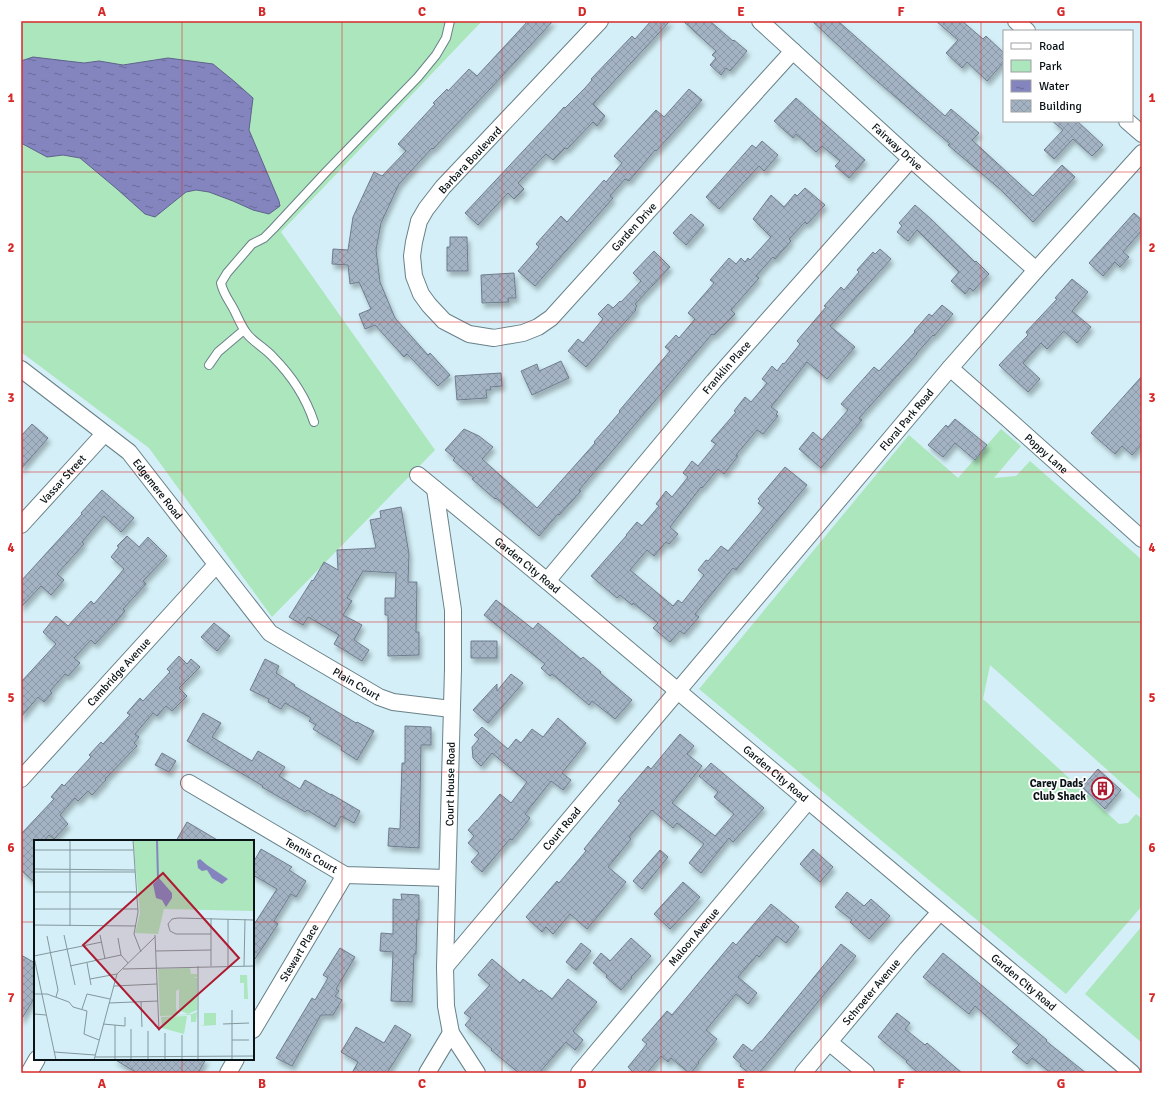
<svg xmlns="http://www.w3.org/2000/svg" width="1163" height="1094" viewBox="0 0 1163 1094" font-family="Signika,sans-serif">
<defs>
<pattern id="water-ripples" width="26" height="14" patternUnits="userSpaceOnUse"><rect width="26" height="14" fill="#8485bf"/><path d="M2 4q2-2 4 0t4 0M15 11q2-2 4 0t4 0" fill="none" stroke="#6a6b9a"/></pattern>
<pattern id="building-cross-hatch" width="8" height="8" patternUnits="userSpaceOnUse"><rect width="8" height="8" fill="#a3b3c4"/><path d="M0 0l8 8M0 8l8-8" fill="none" stroke="#8b99a8"/></pattern>
<filter id="shadow"><feDropShadow dx="2.5" dy="4.5" stdDeviation="2" flood-color="#0004"/></filter>
</defs>
<rect width="100%" height="100%" fill="#d4eff7"/>
<path fill="#abe6bc" d="M21 21H482L281 232 435 450 272 617 149 448 21 352Z
M1001 429 1021 446 994 478 1016 476 1030 461 1142 560V801L990 665 983 699 1119 824 1128 823 1136 814 1142 819V906L1066 994 699 689 909 435 958 478Z
M1142 926V1043L1085 994Z"/>
<path fill="url(#water-ripples)" stroke="#5f628c" d="M33 57 84 63 99 61 123 65 168 58 213 64 235 82 253 98 249 130 279 201 280 206 269 214 253 210 233 201 209 192 196 190 186 192 155 217 145 214 117 189 80 158 63 155 47 157 21 143V61Z"/>
<path fill="url(#building-cross-hatch)" stroke="#6f7d8d" filter="url(#shadow)" d="M528 21H553L490 89 433 149 432 148 399 184 381 223 376 250 380 282 395 318 428 355 430 353 450 375 438 386 407 354 404 357 375 325 365 329 359 314 371 309 359 282 350 284 348 265 332 264 333 249 348 250 353 217 374 172 382 176 406 151 398 144 435 104 433 103 447 89 448 91 469 69 477 76Z
M651 21H670L593 104 605 116 597 126 593 122 567 149 565 148 553 160 546 154 518 183 524 189 514 199 508 193 478 225 465 213 555 117 564 107 565 108 585 88 592 80 591 79 632 36 635 39Z
M683 21H710L733 41 734 40 747 51 730 71 726 68 721 75 710 65 716 58 712 55 716 51Z
M812 21H838L945 116 951 109 979 133 972 140 1033 196 1062 165 1075 177 1033 222 1001 190 948 145 950 144 870 75Z
M936 21H962L983 39 986 36 1004 53V62L987 81 967 62 962 68 946 53 958 40Z
M689 89 702 100 678 127 656 151 655 150 629 181 625 179 610 196 613 198 535 286 518 271 539 247 536 244 561 216 567 222 604 180 606 182 622 163 614 156 656 110 664 117Z
M796 98 865 160 849 178 835 166 840 161 822 146 816 152 796 134 793 138 774 121Z
M1052 121H1077L1103 145 1092 156 1073 139 1054 159 1044 150 1063 130Z
M762 141 778 155 764 171 759 166 719 209 706 197 752 145 756 148Z
M805 188 825 205 807 224 805 222 789 239 791 241 775 259 773 257 756 276 759 278 731 310 735 314 714 335 712 334 579 490 581 491 559 515 558 514 539 536 496 498 495 499 472 479 474 478 453 460 455 458 445 450 464 429 479 436 493 447 482 459 537 508 595 443 594 442 620 412 619 411 670 351 665 347 676 335 679 338 695 319 688 313 714 283 710 280 729 258 736 264 741 258 745 262 748 258 750 260 771 237 753 219 771 195 784 207 795 194 797 196Z
M915 205 931 219 975 262 976 261 989 274 973 291 970 288 965 294 951 281 959 272 917 230 908 241 897 232 902 226 899 223Z
M1134 213 1142 220V230L1123 252 1129 257 1120 267 1115 262 1103 276 1089 263Z
M691 214 704 225 686 245 673 233Z
M450 237H467L468 271H447V247H450Z
M880 249 891 259 830 326 855 347 827 379 807 362 771 407 778 412 776 414 778 416 763 434 757 430 736 455 738 456 724 474 718 469 702 488 701 487 670 527 678 534 669 544 666 542 654 556 647 550 630 570 673 606 678 600 682 603 704 575 698 570 706 560 708 561 721 546 728 551 764 508 758 503 760 501 758 499 785 467 807 485 736 570 733 568 695 614 699 617 684 634 680 631 670 642 653 628 658 623 633 603 632 605 620 595 617 598 591 576 627 535H626L637 522 642 526 659 506 656 504 666 491 672 497 688 477 683 473 692 461 698 466 716 444 711 441 736 412 734 411 745 397 751 402 767 383 762 379 772 366 777 371 783 363 784 364 800 344 797 341 826 307 824 306 841 287 844 290 859 272 857 270 873 252 875 254Z
M654 251 670 267 635 304 637 306 635 309 636 310 607 342H608L586 367 568 351 578 339 583 343 603 319 598 314 608 304 613 308 620 301 621 302 641 281 633 273Z
M514 273 516 298H508L509 302 482 303 481 275Z
M1072 279 1088 292 1072 311 1091 327 1077 343 1064 331 1047 349 1041 343 1023 363 1040 379 1028 392 999 365 1028 335 1026 332 1057 299 1055 298Z
M942 305 953 314 934 336 933 335 916 354H917L859 418 862 420 821 468 799 449 813 432 822 440 848 410 841 404 874 367 879 371 915 332 914 331 929 314 932 316Z
M561 361 569 378 532 395 521 371 537 364 539 371Z
M501 373 502 386 490 387 491 390H486L487 398 457 400 455 376Z
M1142 376V444L1132 455 1122 446 1115 454 1091 433Z
M955 419 987 445 975 460 955 443 943 457 928 445 946 425 948 427Z
M32 424 48 438 21 469V436Z
M102 490 134 518 121 532 104 516 82 542 84 544 57 574 64 580 51 595 41 586 21 607V581L82 514 81 513Z
M401 507 409 554 408 582H417L416 632H419V655L388 656V615H385V598H395L396 573 363 571 347 598 352 601 343 615 362 625 354 640 369 650 362 661 334 644 339 635 308 617 303 625 289 617 312 580 313 581 324 562 338 570 337 550 376 548 370 520 381 518 380 511Z
M127 536 139 547 148 537 167 556 143 581 146 584 123 609 125 611 115 623 95 644 91 640 74 658 80 663 68 676 65 674 50 691 52 693 44 702 38 697 21 717V682L56 644 43 632 56 616 68 626 91 601 94 604 124 569 111 557 119 547 117 546Z
M496 600 533 629 538 623 581 659 583 657 601 672 600 673 632 700 615 719 592 701 589 705 552 674 550 676 541 668 545 664 484 615Z
M214 623 230 636 217 651 201 637Z
M471 641H497V658H471Z
M179 656 187 664 191 659 200 667 179 688 187 696 172 711 166 706 157 716 153 713 135 734 139 737 134 743 137 746 105 779 106 780 92 795 88 791 78 801 75 798 60 815 68 824 54 839 49 835 44 841H35V883L21 870V834L54 799 51 797 62 784 64 786 91 757 89 755 101 742 103 744 130 715 127 713 140 698 143 701 170 672 167 669Z
M265 659 279 666 276 673 295 685 294 686 356 723 357 722 374 731 357 760 341 750 342 747 313 729 316 725 309 721 311 718 285 703 281 709 268 702 269 699 250 690Z
M511 674 523 683 488 723 473 710 497 684V691Z
M203 713 221 723 212 737 252 761 258 751 285 767 279 776 300 789 305 780 331 795V794L360 811 354 823 341 816 335 827 307 810 305 812 262 787 263 786 187 741Z
M558 718 586 743 562 773 571 780 563 790 551 781 525 814 530 818 512 840 510 839 482 872 471 862 479 853 468 843 474 836 468 830 477 820V821L500 794 511 803 527 782 492 753 481 766 473 758 472 747 479 739 474 735 482 727 508 749 516 739 521 743 532 729 543 737Z
M405 726 431 727V745H421L419 848 388 846 389 828 400 829 402 763H405Z
M680 734 694 746 687 754 702 766 672 803 715 836 734 814 714 797 718 792 699 776 711 763 764 808 733 842 729 838 701 873 689 863 704 844 677 823 673 828 652 810 629 837 631 839 608 867 626 882 587 929 570 914 553 934 546 927 542 932 526 917 557 881 559 883 586 851 584 849 621 803 618 801 648 766 651 769Z
M162 753 176 761 169 772 155 765Z
M1098 769 1121 790 1105 809 1082 787Z
M187 822 219 841H176Z
M261 849 292 867 289 870 306 881 296 897 291 894 274 921 278 924 253 962V926L277 889 253 875V863Z
M813 849 833 867 820 882 800 864Z
M660 850 668 857 642 889 633 881Z
M683 882 700 897 670 929 654 914Z
M847 892 864 906 871 899 890 916 869 939 850 922 852 920 835 907Z
M401 894 419 895V920H417L416 954H414L412 1002 391 1001 393 952 380 951 381 933 393 934V899L402 900Z
M771 904 799 927 786 943 777 936 759 957 757 955 738 977 757 993 748 1004 736 994 706 1030 717 1039 698 1062 699 1063 691 1073H689L671 1058 668 1062 661 1056 647 1073H634L628 1067 647 1044 642 1040 667 1011 672 1015 733 942 736 945Z
M631 938 651 956 631 977 632 978 621 990 606 977 607 975 593 963 601 953 610 961Z
M581 943 591 951 576 970 566 962Z
M841 944 856 956 759 1073H749L740 1066 741 1064 733 1057 743 1044 752 1051 761 1041V1042Z
M340 948 355 957 336 989 339 991 335 996 342 1000 333 1015H321L292 1066 276 1058 312 998 315 1000 328 978 323 975Z
M943 953 1047 1040 1046 1041 1086 1073H1051L1032 1058 1027 1064 1012 1052 1019 1045 975 1006 969 1014 923 977Z
M21 955 35 963V997L21 1020Z
M492 959 520 983 523 979 540 992 541 990 552 999 568 979 597 1002 573 1031 583 1040 575 1050 566 1042 539 1073H519L491 1050 492 1049 465 1025 471 1018 464 1013 490 985 478 975Z
M897 1013 910 1023 905 1029 925 1045 927 1043 962 1073H918L906 1062 907 1061 878 1037Z
M395 1025 411 1035 387 1073H352L358 1062 341 1052 356 1027 384 1043Z
M114 1059H206L198 1073H137Z"/>
<g fill="none" stroke-linecap="round" stroke-linejoin="round">
<defs>
<path id="lane" d="M209 365 218 352 244 330
M314 422C306 398 291 375 273 357 266 349 255 343 248 335 241 327 238 317 233 308 228 299 223 293 221 283L227 273 252 244 264 238 273 229 326 172 418 77 436 55 446 38 450 21"/>
<g id="street">
<path id="s1" d="M600 21 443 187 426 209 419 221 414 242 412 256 414 276 421 294 429 305 444 321 469 334 494 338 523 333 538 327 551 318 793 51"/>
<path id="s2" d="M760 21 911 159 1036 270"/>
<path d="M1016 21 1027 31"/>
<path d="M1127 121 1142 134"/>
<path id="s3" d="M950 368 1009 420 1142 539"/>
<path id="s4" d="M21 369 129 452 270 633 379 697 393 702 451 709"/>
<path id="s5" d="M418 475 547 581 1132 1073"/>
<path d="M435 489 453 610V669L445 967 446 1006 451 1033 477 1073"/>
<path id="s6" d="M21 525 104 434"/>
<path id="s7" d="M547 581 714 381 911 159"/>
<path id="s8" d="M21 779 216 565"/>
<path id="s9" d="M189 783 345 875 447 878"/>
<path id="s10" d="M445 967 950 368 1036 270 1142 153"/>
<path id="s11" d="M253 1030 345 875"/>
<path d="M829 1042 866 1073"/>
<path d="M29 1073 37 1059"/>
<path d="M228 1073 236 1059"/>
<path d="M427 1073 451 1033"/>
<path id="s12" d="M579 1073 808 801"/>
<path id="s13" d="M803 1073 907 949 940 912"/>
</g>
</defs>
<use href="#lane" stroke="#698188" stroke-width="10"/>
<use href="#street" stroke="#698188" stroke-width="18"/>
<use href="#lane" stroke="#fff" stroke-width="8"/>
<use href="#street" stroke="#fff" stroke-width="16"/>
</g>
<path fill="none" stroke="#d62828" stroke-width="1" stroke-opacity="0.55" d="M182 21V841M342 21V1073M502 21V1073M661 21V1073M821 21V1073M981 21V1073M21 172H1142M21 322H1142M21 472H1142M21 622H1142M21 772H1142M21 922H35M253 922H1142M182 1059V1073"/>
<defs>
<symbol id="building-ring" viewBox="-11 -11 22 22"><circle r="9.5" fill="#fff" stroke="#ae1a31" stroke-width="1.5"/><path d="M-4-6H4V6H1V3H-1V6H-4ZM-2.5-4.3h1.7v1.8h-1.7ZM.8-4.3h1.7v1.8H.8ZM-2.5-1h1.7V.8h-1.7ZM.8-1h1.7V.8H.8Z" fill="#ae1a31"/></symbol>
</defs>
<g fill-rule="evenodd">
<use href="#building-ring" x="1090" y="776" width="25" height="25"/>
</g>
<g text-anchor="middle" stroke-width="3.5" stroke-linejoin="round" paint-order="stroke">
<g font-size="11" fill="#091215" stroke="#fff">
<text dy="4" stroke="none"><textPath href="#s2" startOffset="186">Fairway Drive</textPath></text>
<text transform="translate(470 160) rotate(-47)" y="4">Barbara Boulevard</text>
<text dy="4" stroke="none"><textPath href="#s1" startOffset="619">Garden Drive</textPath></text>
<text dy="4" stroke="none"><textPath href="#s7" startOffset="279">Franklin Place</textPath></text>
<text dy="4" stroke="none"><textPath href="#s10" startOffset="716">Floral Park Road</textPath></text>
<text dy="4" stroke="none"><textPath href="#s3" startOffset="129">Poppy Lane</textPath></text>
<text dy="4" stroke="none"><textPath href="#s6" startOffset="62">Vassar Street</textPath></text>
<text dy="4" stroke="none"><textPath href="#s4" startOffset="183">Edgemere Road</textPath></text>
<text dy="4" stroke="none"><textPath href="#s5" startOffset="142">Garden City Road</textPath></text>
<text dy="4" stroke="none"><textPath href="#s8" startOffset="145">Cambridge Avenue</textPath></text>
<text dy="4" stroke="none"><textPath href="#s4" startOffset="466">Plain Court</textPath></text>
<text dy="4" stroke="none"><textPath href="#s5" startOffset="466">Garden City Road</textPath></text>
<text transform="translate(450 784) rotate(-89)" y="4">Court House Road</text>
<text dy="4" stroke="none"><textPath href="#s10" startOffset="181">Court Road</textPath></text>
<text dy="4" stroke="none"><textPath href="#s9" startOffset="142">Tennis Court</textPath></text>
<text dy="4" stroke="none"><textPath href="#s12" startOffset="178">Maloon Avenue</textPath></text>
<text dy="4" stroke="none"><textPath href="#s11" startOffset="90">Stewart Place</textPath></text>
<text dy="4" stroke="none"><textPath href="#s5" startOffset="790">Garden City Road</textPath></text>
<text dy="4" stroke="none"><textPath href="#s13" startOffset="106">Schroeter Avenue</textPath></text>
</g>
<g font-size="11" font-weight="bold" fill="#091215" stroke="#fff" text-anchor="end">
<text x="1086" y="787">Carey Dads’<tspan x="1086" dy="13">Club Shack</tspan></text>
</g>
</g>
<g transform="translate(34 840)">
<rect width="220" height="220" fill="#d4eff7"/>
<path d="M99 0H220V71L130 69 124 94 101 93 106 73ZM156 128 157 134H163V137H159L163 138V170L154 174 147 171 145 174V149L142 151V168L144 175 158 174 163 172 162 182H157V175L126 176 124 129ZM206 135H213L214 159H210V143H206ZM170 173H182V185L166 186 170 185ZM153 176 150 194 128 188 127 177Z" fill="#abe6bc"/>
<path d="M166 19 173 25 194 39 188 44 178 38 173 30 168 31 164 28 163 21ZM125 38 138 53V58L132 67 128 60 122 58 119 44Z" fill="#8485bf"/>
<path fill="none" stroke="#8485bf" stroke-width="2" d="M123 0 124 39"/>
<path fill="none" stroke="#83979d" stroke-width="1" d="M99 0 104 72 100 94 107 112M0 10H99M0 29 101 30M0 32H101M0 52H103M0 69H104M194 79V126M0 85 102 86M36 86V0M177 94H142L136 91 134 84 138 79 144 78 220 80M30 95 41 145M66 95 71 119M121 95 125 191M13 96 24 150 22 157M84 98 87 115 94 123M122 111 177 110M0 116 68 102M0 117 22 220M53 123 57 145M36 126 87 115M164 126V220M177 126V78M210 126 211 79M89 129 220 126M56 139 83 134M80 146 123 144M0 154H13L35 162 39 167 53 171 50 194 65 200M107 162 108 187M75 163 124 161M48 169 53 154 76 159M198 170V220M0 174 12 175M69 184 91 186V177M189 184 215 183M81 185V220M97 189V220M114 191V220M131 193V220M148 195V220M198 200H215M20 212 61 215M61 217 220 216M60 220 83 134 121 97"/>
<path fill="#ae1a31" fill-opacity="0.15" stroke="#ae1a31" stroke-width="2" d="M129 33 205 118 125 189 49 105Z"/>
<rect width="220" height="220" fill="none" stroke="#091215" stroke-width="2"/>
</g>
<rect width="1163" height="1094" fill="none" stroke="#ffffff" stroke-width="44"/>
<rect x="1003" y="30" width="130" height="92" fill="#ffffff" stroke="#9da0a1"/>
<rect x="1011" y="43" width="20" height="6" fill="#ffffff" stroke="#9da0a1"/>
<text x="1039" y="50" font-size="12" fill="#091215">Road</text>
<rect x="1011" y="60" width="20" height="12" fill="#abe6bc" stroke="#9da0a1"/>
<text x="1039" y="70" font-size="12" fill="#091215">Park</text>
<rect x="1011" y="80" width="20" height="12" fill="url(#water-ripples)" stroke="#9da0a1"/>
<text x="1039" y="90" font-size="12" fill="#091215">Water</text>
<rect x="1011" y="100" width="20" height="12" fill="url(#building-cross-hatch)" stroke="#9da0a1"/>
<text x="1039" y="110" font-size="12" fill="#091215">Building</text>
<rect x="22" y="22" width="1119" height="1050" fill="none" stroke="#d62828" stroke-width="1.5"/>
<g font-size="13" text-anchor="middle" font-weight="bold" fill="#d62828">
<text x="102" y="16">A</text>
<text x="262" y="16">B</text>
<text x="422" y="16">C</text>
<text x="582" y="16">D</text>
<text x="741" y="16">E</text>
<text x="901" y="16">F</text>
<text x="1061" y="16">G</text>
<text x="11" y="102">1</text>
<text x="1152" y="102">1</text>
<text x="11" y="252">2</text>
<text x="1152" y="252">2</text>
<text x="11" y="402">3</text>
<text x="1152" y="402">3</text>
<text x="11" y="552">4</text>
<text x="1152" y="552">4</text>
<text x="11" y="702">5</text>
<text x="1152" y="702">5</text>
<text x="11" y="852">6</text>
<text x="1152" y="852">6</text>
<text x="11" y="1002">7</text>
<text x="1152" y="1002">7</text>
<text x="102" y="1088">A</text>
<text x="262" y="1088">B</text>
<text x="422" y="1088">C</text>
<text x="582" y="1088">D</text>
<text x="741" y="1088">E</text>
<text x="901" y="1088">F</text>
<text x="1061" y="1088">G</text>
</g>
</svg>
